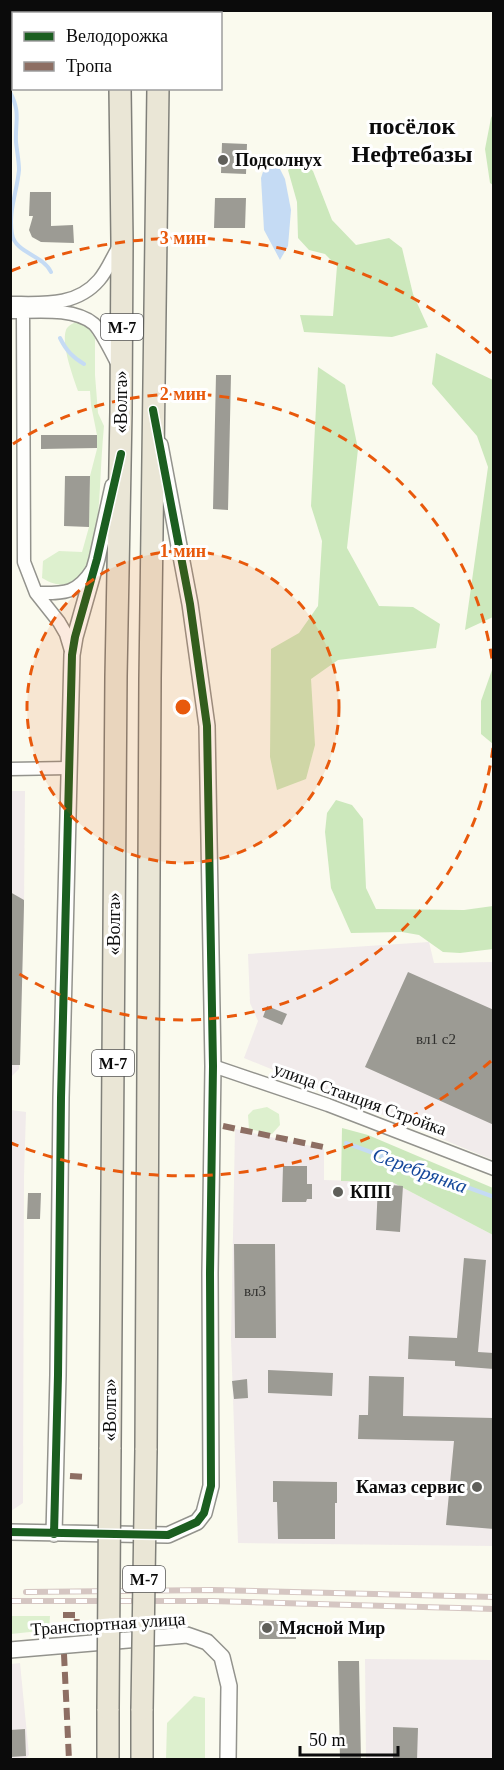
<svg xmlns="http://www.w3.org/2000/svg" width="504" height="1770" viewBox="0 0 504 1770" font-family="Georgia,serif">
<rect width="100%" height="100%" fill="#fafaee"/>
<path fill="#f1ebeb" d="M11 791H25L24 905 19 1069 11 1077Z
M429 942 434 963 493 962V1160L244 1058 258 1021 250 1003 248 954Z
M11 1110 26 1112 24 1176 23 1503 11 1511Z
M235 1129 324 1149V1180L392 1182 493 1235V1546L238 1543 231 1340Z
M365 1659 493 1660V1759H366Z
M20 1663 29 1755 25 1759 11 1760V1664Z"/>
<path fill="#ddf0ce" d="M77 321 87 325 95 338V375L98 413 104 426C102 447 101 467 100 487 98 518 95 610 42 578L43 561 59 551 82 552 89 527 90 476 97 449V435L91 405 90 391H78C73 376 61 345 66 330 68 325 73 324 77 321Z
M267 1107 279 1114 280 1125 272 1134 249 1129 248 1115 253 1110Z
M11 1616H50L49 1630 11 1634Z
M194 1696 205 1698V1759H166L167 1723Z"/>
<path fill="#cce8bc" d="M493 114V185L490 183 485 149 491 118Z
M301 160 313 171 332 220 356 245 389 238 402 248 413 294 428 327 392 337 304 332 300 315 333 316 337 266 325 254 309 250 298 238 297 202 288 170Z
M436 353 493 380V617L465 630 488 467 477 436 432 384Z
M318 367 345 385 358 449 347 548 379 606 413 607 440 624 436 648 338 660 311 679 315 745 306 779 277 790 270 757 271 649 299 633 318 606 322 541 311 506Z
M493 667V744L481 734V701Z
M336 800 352 805 363 819 366 888 376 909 464 910 493 906V949L460 953 443 952 419 935 402 932 351 933 331 888 325 832 327 813Z
M342 1128 368 1135 493 1188V1235L392 1182 341 1181Z"/>
<path fill="#c5dbf4" d="M266 162 278 165 285 179 291 210 288 246 280 260 264 230 261 178Z"/>
<g fill="none" stroke-linecap="round" stroke-linejoin="round">
<path stroke="#c5dbf4" stroke-width="4" d="M10 92C21 113 15 121 16 142 17 152 19 161 19 170 17 192 8 212 12 234 15 253 43 255 51 272
M60 338C66 350 72 357 84 364
M346 1143 494 1197"/>
</g>
<path fill="#9c9b94" d="M222 143 247 144 246 174 221 173Z
M30 192H51V226L73 225 74 243 41 242 32 237 29 230 33 216H29Z
M215 198H246L245 228H214Z
M216 375H231L228 510 213 509Z
M41 435H97V448L41 449Z
M65 476H90L89 527 64 526Z
M10 892 24 900V905L20 1065H10Z
M408 972 494 1010V1125L365 1067Z
M267 1006 287 1014 282 1025 263 1017Z
M283 1166H307V1184H312V1199H307L306 1202H282Z
M378 1184 403 1186 400 1232 376 1230Z
M28 1193H41L40 1219H27Z
M234 1244H275L276 1338H235Z
M464 1258 486 1260 478 1352 494 1353V1369L455 1366V1361L408 1359 409 1336 457 1338Z
M268 1370 333 1373 332 1396 268 1393Z
M369 1376 404 1377 403 1416 494 1418V1529L446 1525 454 1441 358 1439 359 1415H368Z
M247 1379 248 1398 234 1399 232 1381Z
M273 1481 337 1482V1503H335V1539H278L277 1502H273Z
M259 1621H296V1639H259Z
M338 1661H359L361 1760H340Z
M393 1727 418 1728 417 1760H393Z
M25 1729 26 1756 10 1757V1730Z"/>
<g fill="none" stroke-linecap="round" stroke-linejoin="round">
<defs>
<path id="minor" d="M10 303C42 303 76 307 99 280 107 271 112 258 118 248
M10 312C35 312 74 307 94 324 101 331 113 355 118 365
M23 312 24 562 36 593 59 622 66 634 72 654
M36 593C63 593 76 595 92 570
M10 769 69 768
M213 1066 328 1105 494 1169"/>
<path id="tertiary" d="M10 1532 168 1535 197 1522 204 1513 211 1486 210 1273 213 1066 207 726 190 604 160 445
M54 1534 58 1375 61 1098 72 655 75 637 97 559 113 486
M10 1650 187 1635 207 1642 222 1657 229 1686 228 1760"/>
<path id="trunk" d="M95 10V14
M119 10V14
M159 14V10
M110 1449 116 677 121 412 122 241 120 88
M146 1450 150 679 158 88
M108 1709V1760
M142 1760V1709"/>
</defs>
<use href="#minor" stroke="#93938d" stroke-width="15"/>
<use href="#tertiary" stroke="#93938d" stroke-width="18"/>
<use href="#trunk" stroke="#80807a" stroke-width="24"/>
<use href="#minor" stroke="#fefefc" stroke-width="12"/>
<use href="#tertiary" stroke="#fefefc" stroke-width="15"/>
<use href="#trunk" stroke="#eae6d6" stroke-width="21"/>
<defs>
<path id="rail" d="M26 1592 212 1590 494 1597
M10 1601H212L494 1609"/>
</defs>
<use href="#rail" stroke="#d5c6c2" stroke-width="6"/>
<use href="#rail" stroke="#fff" stroke-width="4" stroke-dasharray="11" stroke-linecap="butt"/>
<defs>
<path id="trunk-bridge" d="M108 1709 110 1449
M142 1709 146 1450"/>
</defs>
<use href="#trunk-bridge" stroke="#80807a" stroke-width="24" stroke-linecap="butt"/>
<use href="#trunk-bridge" stroke="#eae6d6" stroke-width="21"/>
<path stroke="#8d6e63" stroke-width="6" stroke-dasharray="12 6" stroke-linecap="butt" d="M223 1126 328 1148
M70 1476 84 1477
M63 1615H77L76 1634
M64 1654 69 1760"/>
<defs>
<path id="cycleway" d="M10 1532 168 1535 197 1522 204 1513 211 1486 210 1273 213 1066 207 726 190 604 153 410
M54 1534 58 1375 61 1098 72 655 75 637 97 559 121 454"/>
</defs>
<use href="#cycleway" stroke="#fff" stroke-width="11"/>
<use href="#cycleway" stroke="#1b5e20" stroke-width="8"/>
</g>
<circle cx="183" cy="707" r="156" fill="#e8590c" fill-opacity=".12"/>
<g fill="none" stroke="#e8590c" stroke-width="3" stroke-dasharray="10 8">
<circle cx="183" cy="707" r="156"/>
<path d="M493 748A313 313 0 0 1 13 970M13 444A313 313 0 0 1 493 666"/>
<path d="M491 1061A469 469 0 0 1 11 1143M11 271A469 469 0 0 1 491 353"/>
</g>
<g fill="#5f5f5a" stroke="#fff" stroke-width="2">
<circle cx="223" cy="160" r="6"/>
<circle cx="338" cy="1192" r="6"/>
<circle cx="477" cy="1487" r="6"/>
<circle cx="267" cy="1628" r="6"/>
</g>
<g text-anchor="middle" stroke-width="6" stroke-linejoin="round" paint-order="stroke">
<g font-size="15" fill="#2f2f2d">
<text x="436" y="1044">вл1 с2</text>
<text x="255" y="1296">вл3</text>
</g>
<g fill="#fff" stroke="#545454" stroke-width="1.5">
<rect x="101" y="314" width="42" height="26" rx="4.5"/>
<rect x="92" y="1050" width="42" height="26" rx="4.5"/>
<rect x="123" y="1566" width="42" height="26" rx="4.5"/>
</g>
<g font-size="16" font-weight="bold" fill="#0b0b0b">
<text x="122" y="333">М-7</text>
<text x="113" y="1069">М-7</text>
<text x="144" y="1585">М-7</text>
</g>
<g font-size="18" font-weight="bold" fill="#0b0b0b" stroke="#fff" text-anchor="start">
<text x="235" y="166">Подсолнух</text>
<text x="350" y="1198">КПП</text>
<text x="465" y="1493" text-anchor="end">Камаз сервис</text>
<text x="279" y="1634">Мясной Мир</text>
</g>
<g font-size="18" fill="#0b0b0b" stroke="#fff">
<text transform="translate(121 402) rotate(-90)" y="6">«Волга»</text>
<text transform="translate(114 924) rotate(-90)" y="6">«Волга»</text>
<text transform="translate(360 1099) rotate(20)" y="6">улица Станция Стройка</text>
<text transform="translate(110 1410) rotate(-90)" y="6">«Волга»</text>
<text transform="translate(108 1624) rotate(-4)" y="6">Транспортная улица</text>
</g>
<g font-size="20" font-style="italic" fill="#16499b" stroke="#fff">
<text transform="translate(420 1170) rotate(20)" y="7">Серебрянка</text>
</g>
<g font-size="24" font-weight="bold" fill="#0b0b0b" stroke="#fff">
<text x="412" y="134">посёлок<tspan x="412" dy="28">Нефтебазы</tspan></text>
</g>
</g>
<circle cx="183" cy="707" r="9" fill="#e8590c" stroke="#fff" stroke-width="3"/>
<g font-size="18" text-anchor="middle" font-weight="bold" fill="#e8590c" stroke="#fff" stroke-width="6" stroke-linejoin="round" paint-order="stroke">
<text x="183" y="244">3 мин</text>
<text x="183" y="400">2 мин</text>
<text x="183" y="557">1 мин</text>
</g>
<rect width="504" height="1770" fill="none" stroke="#0b0b0b" stroke-width="24"/>
<rect x="12" y="12" width="210" height="78" fill="#ffffff" stroke="#9d9d9d" stroke-width="1.5"/>
<rect x="24" y="32" width="30" height="9" fill="#1b5e20" stroke="#9d9d9d" stroke-width="1.5"/>
<text x="66" y="42" font-size="18" fill="#0b0b0b">Велодорожка</text>
<rect x="24" y="62" width="30" height="9" fill="#8d6e63" stroke="#9d9d9d" stroke-width="1.5"/>
<text x="66" y="72" font-size="18" fill="#0b0b0b">Тропа</text>
<path d="M300 1746v9h98v-9" fill="none" stroke="#0b0b0b" stroke-width="3"/>
<text x="309" y="1746" font-size="18" fill="#0b0b0b" stroke="#ffffff" stroke-width="4.5" paint-order="stroke">50 m</text>
</svg>
